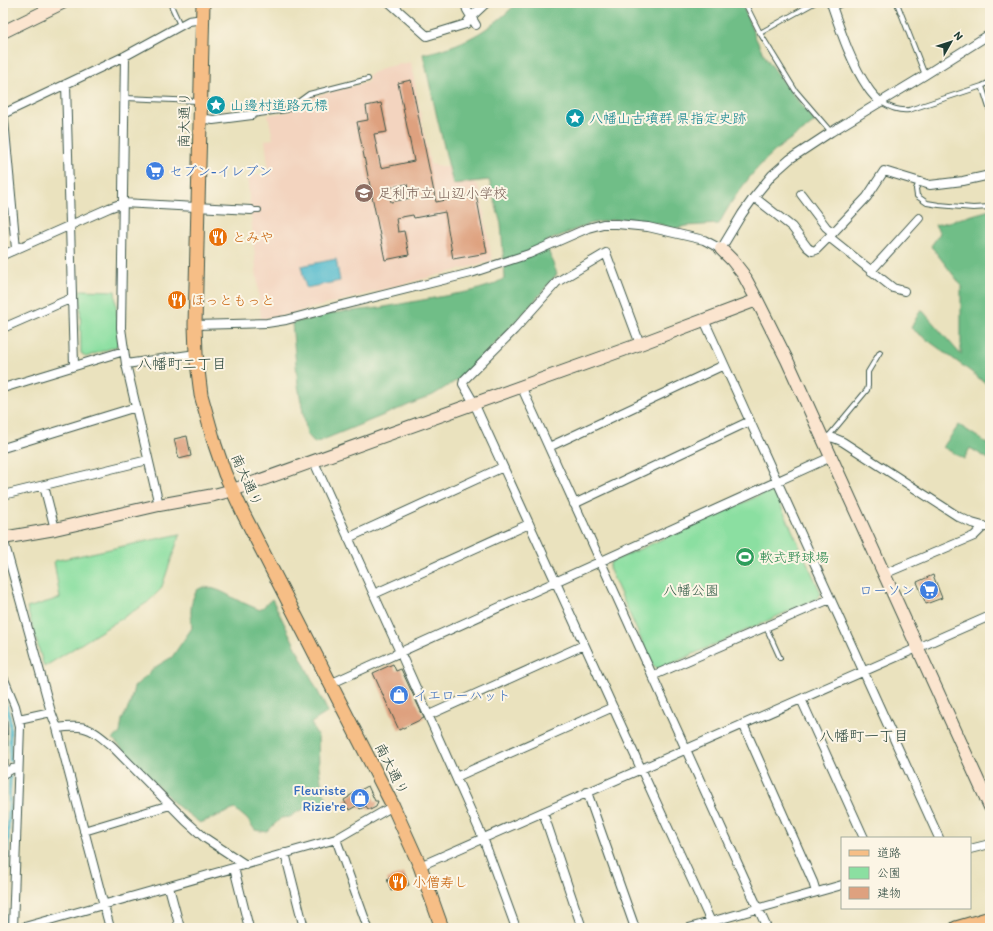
<svg xmlns="http://www.w3.org/2000/svg" width="993" height="931" viewBox="0 0 993 931" font-family="Itim,'Klee One',sans-serif">
<rect width="100%" height="100%" fill="#fcf5e5"/>
<filter id="ink" filterUnits="userSpaceOnUse"><feTurbulence type="fractalNoise" baseFrequency=".025" numOctaves="2"/><feDisplacementMap in="SourceGraphic" scale="8" xChannelSelector="R" yChannelSelector="G"/><feConvolveMatrix kernelMatrix="1 2 1 2 8 2 1 2 1" color-interpolation-filters="sRGB"/></filter>
<filter id="wash" filterUnits="userSpaceOnUse"><feTurbulence type="fractalNoise" baseFrequency=".012" numOctaves="4" result="noise"/><feDisplacementMap in="SourceGraphic" scale="16" xChannelSelector="R" yChannelSelector="G"/><feGaussianBlur stdDeviation="0.9" result="paint"/><feColorMatrix in="noise" values="0 0 0 0 0 0 0 0 0 0 0 0 0 0 0 0 0 1.4 0 .05"/><feComposite in="paint" operator="in"/></filter>
<g filter="url(#wash)">
<rect width="100%" height="100%" fill="#eae2be"/>
<path fill="#f3d4bf" d="M411 62 430 164 447 167 478 185 482 201 492 261 283 316 261 319 247 176 269 173 265 140 273 139 268 115 289 111 307 98 368 82V75L386 67Z"/>
<path fill="#8bdfa1" stroke="#558e6a" d="M80 290 115 291 119 341 117 346 86 357 81 353Z
M769 491 775 493 821 593 818 598 660 669 653 666 609 568 611 562Z
M180 534 161 589 148 602 44 667 27 608 60 598 54 561Z"/>
<path fill="#70be87" stroke="#487e5e" d="M517 3H742C749 22 756 42 767 59 782 81 799 101 815 122 802 132 787 140 775 151 753 170 732 198 719 224L686 226 673 229 659 224 632 219 611 220 589 224 545 242 557 274 532 304 471 370 459 379 433 395 315 443 307 434 298 385 292 323 333 313 379 308 472 291 492 285 505 278 501 224 489 180 453 184 437 117 423 54C462 46 489 31 517 3Z
M990 210V387L970 371 911 328 921 309 961 355V285L931 246 940 233 935 225 948 222Z
M959 425 990 445V460L970 448 964 459 943 447Z
M204 587C220 589 226 594 239 601 246 604 253 607 260 610L272 599 328 712 311 723 318 737 319 768 322 788 327 799 297 812 290 817 281 818 267 832 255 830 247 819 235 809 200 823 175 804 113 739 120 733 122 720 130 704 134 687 157 666 172 657 192 628C191 617 189 603 196 592 197 589 201 588 204 587Z"/>
<path fill="#4fb9cd" stroke="#377b80" d="M336 259 340 281 306 288 301 266Z"/>
<g fill="none" stroke-linecap="round" stroke-linejoin="round">
<path stroke="#4fb9cd" stroke-width="3" d="M3 697 8 710 10 721V761
M5 928 10 777"/>
</g>
<g id="blocks">
<path fill="#dea17f" fill-rule="evenodd" d="M411 80 436 202 476 194 487 253 453 259 445 212 414 218 413 215 396 218 398 232 404 231 409 255 385 260 357 122 368 120 366 106 381 103 387 132 374 134 381 168 414 161 398 83ZM407 184 410 198 391 202 388 188Z
M187 436 191 456 179 459 174 439Z
M933 575 942 598 926 604 917 582Z
M393 664 396 671 401 669 424 718 399 730 373 673Z
M368 786 375 801H378L376 807 370 810V808L368 809 366 806 360 809 358 805 349 810 344 800 349 797V796Z
M404 873 409 885 391 891 387 879Z"/>
</g>
</g>
<g filter="url(#ink)">
<use href="#blocks" fill-opacity="0" stroke="#3d5649" stroke-width="1"/>
<g fill="none" stroke-linecap="round" stroke-linejoin="round">
<defs>
<path id="lane" d="M170 3 180 25
M745 3 760 33 795 90 831 132
M897 3 925 75
M833 8 844 3
M760 33 814 3
M982 86 990 111
M125 98 198 101
M881 102C891 108 898 111 909 110L982 86 990 82
M252 115 287 110 309 94 368 79
M919 182 916 189 917 196 927 203 939 205 973 208 990 207
M251 210H259
M828 437 867 390 868 386V372L880 352
M766 627 780 658
M3 712C7 731 4 752 6 771"/>
<path id="street" d="M390 3 427 36 466 24 471 17 486 3
M465 3 467 10 476 25
M831 3C841 32 851 63 868 88 871 93 876 98 880 102
M125 56 121 328 126 364 159 505
M66 84 74 365
M3 109 16 249
M3 114 125 56 189 21 196 20H202
M200 118 213 120 252 115
M801 194 826 227 833 233
M754 197 792 227 807 247 812 251 816 250 829 237 867 197 884 171 930 185 963 181 990 175
M829 237 893 288 904 291
M3 255 109 208 123 203 251 210
M871 271 919 218
M704 320 939 838
M195 325 267 323 286 320 339 306 471 273 529 254 588 228 603 224H617L648 227 704 240 721 249 742 214 754 197 772 175 790 159 831 132 925 75 990 34
M3 328 72 298
M640 344 606 253 557 282 514 330 464 380 463 384 474 403 711 922
M126 364 196 354
M521 386 767 928
M3 388 124 351
M823 439C831 436 835 438 843 442L959 517 972 523 990 528
M549 447 724 365
M3 448 136 407
M314 462 400 652 483 838 516 928
M44 486 55 529
M3 495 148 460
M574 504 750 421
M3 538 51 712 57 728 110 928
M348 538 503 467
M884 574 974 536 984 526
M374 594 529 524
M652 676 830 599
M3 677 15 706 20 726 13 928
M330 684 831 457
M801 699 864 838
M429 715 584 645
M19 719 51 712
M743 724 813 882 816 892
M57 728C64 727 72 726 79 727 92 728 102 738 112 746L186 821 205 838 246 865
M3 774 12 769 18 768
M456 777 613 707
M587 792 635 928
M543 812 582 928
M84 831 170 805
M336 839 368 928
M970 849 990 844
M285 853 304 928
M420 866 990 616
M234 868 249 928
M169 887 180 928
M13 928H21L53 919 336 839 393 806
M689 928 842 885"/>
<path id="secondary" d="M3 32 62 3
M721 249 732 260 743 274 757 300 787 360 990 807
M3 538 55 529 159 505 214 495 233 490 640 344 757 300"/>
<path id="primary" d="M203 3 195 325 196 354 201 395 215 445 225 474 244 515 393 806 420 866 442 928
M956 928 990 918"/>
</defs>
<use href="#lane" stroke="#3d5649" stroke-width="6"/>
<use href="#street" stroke="#3d5649" stroke-width="10"/>
<use href="#secondary" stroke="#3d5649" stroke-width="14"/>
<use href="#primary" stroke="#3d5649" stroke-width="15"/>
<use href="#lane" stroke="#fff" stroke-width="4"/>
<use href="#street" stroke="#fff" stroke-width="8"/>
<use href="#secondary" stroke="#fbe5cf" stroke-width="12"/>
<use href="#primary" stroke="#f6be86" stroke-width="13"/>
</g>
</g>
<defs>
<symbol id="sight-disc" viewBox="-11 -11 22 22"><circle r="9.5" fill="#0f9aa8" stroke="#fcf5e5"/><path d="M0-6L1.8-2.2L6-1.7L2.9 1.2L3.7 5.4L0 3.3L-3.7 5.4L-2.9 1.2L-6-1.7L-1.8-2.2Z" fill="#fff"/></symbol>
<symbol id="supermarket-disc" viewBox="-11 -11 22 22"><circle r="9.5" fill="#3f7fe0" stroke="#fcf5e5"/><path d="M-6-5.5h2.5l.6 2H6L4.5 2H-2.5L-4.4-4H-6ZM-1.5 3.2a1.3 1.3 0 1 0 .1 0ZM3 3.2a1.3 1.3 0 1 0 .1 0Z" fill="#fff"/></symbol>
<symbol id="school-disc" viewBox="-11 -11 22 22"><circle r="9.5" fill="#8d6e63" stroke="#fcf5e5"/><path d="M0-5L7-2L0 1L-7-2ZM-4 1L0 2.5L4 1V4Q0 6-4 4Z" fill="#fff"/></symbol>
<symbol id="restaurant-disc" viewBox="-11 -11 22 22"><circle r="9.5" fill="#e8710a" stroke="#fcf5e5"/><path d="M-5-6h1v4h1v-4h1v4h1v-4h1v5L-1.5 .5V6h-2V.5L-5-1ZM5-6V6H3V1.5H1.5Q1.5-4 5-6Z" fill="#fff"/></symbol>
<symbol id="stadium-disc" viewBox="-11 -11 22 22"><circle r="9.5" fill="#2e9e5b" stroke="#fcf5e5"/><path d="M0-5a6.5 5 0 1 0 0 10a6.5 5 0 1 0 0-10ZM-3.5-1.8h7v3.6h-7Z" fill="#fff"/></symbol>
<symbol id="shop-disc" viewBox="-11 -11 22 22"><circle r="9.5" fill="#3f7fe0" stroke="#fcf5e5"/><path d="M-5-2.5h2.3a2.7 3.5 0 0 1 5.4 0H5L5.5 6h-11ZM-1.5-2.5h3a1.5 2.3 0 0 0-3 0Z" fill="#fff"/></symbol>
</defs>
<g fill-rule="evenodd">
<use href="#sight-disc" x="205" y="94" width="22" height="22"/>
<use href="#sight-disc" x="564" y="107" width="22" height="22"/>
<use href="#supermarket-disc" x="144" y="160" width="22" height="22"/>
<use href="#school-disc" x="353" y="182" width="22" height="22"/>
<use href="#restaurant-disc" x="207" y="226" width="22" height="22"/>
<use href="#restaurant-disc" x="166" y="289" width="22" height="22"/>
<use href="#stadium-disc" x="734" y="546" width="22" height="22"/>
<use href="#supermarket-disc" x="918" y="579" width="22" height="22"/>
<use href="#shop-disc" x="388" y="684" width="22" height="22"/>
<use href="#shop-disc" x="349" y="787" width="22" height="22"/>
<use href="#restaurant-disc" x="387" y="871" width="22" height="22"/>
</g>
<g text-anchor="middle" stroke-width="4" stroke-linejoin="round" paint-order="stroke">
<g font-size="14" fill="#0d838f" stroke="#fcf5e5" text-anchor="start">
<text x="230" y="110">山邊村道路元標</text>
<text x="589" y="123">八幡山古墳群 県指定史跡</text>
</g>
<g font-size="14" fill="#1f3d34" stroke="#fcf5e5">
<text transform="translate(184 120) rotate(-89)" y="5">南大通り</text>
<text transform="translate(247 480) rotate(66)" y="5">南大通り</text>
<text transform="translate(392 769) rotate(63)" y="5">南大通り</text>
</g>
<g font-size="14" fill="#366cbe" stroke="#fcf5e5" text-anchor="start">
<text x="169" y="176">セブン-イレブン</text>
<text x="915" y="595" text-anchor="end">ローソン</text>
<text x="413" y="700">イエローハット</text>
<text x="346" y="795" text-anchor="end">Fleuriste<tspan x="346" dy="16">Rizie're</tspan></text>
</g>
<g font-size="14" fill="#785e54" stroke="#fcf5e5" text-anchor="start">
<text x="378" y="198">足利市立 山辺小学校</text>
</g>
<g font-size="14" fill="#c56008" stroke="#fcf5e5" text-anchor="start">
<text x="232" y="242">とみや</text>
<text x="191" y="305">ほっともっと</text>
<text x="412" y="887">小僧寿し</text>
</g>
<g font-size="14" fill="#27864d" stroke="#fcf5e5" text-anchor="start">
<text x="759" y="562">軟式野球場</text>
</g>
<g font-size="14" fill="#355d4a" stroke="#fcf5e5">
<text x="691" y="595">八幡公園</text>
</g>
<g font-size="15" fill="#1f3d34" stroke="#fcf5e5">
<text x="182" y="369">八幡町二丁目</text>
<text x="864" y="741">八幡町一丁目</text>
</g>
</g>
<rect width="993" height="931" fill="none" stroke="#fcf5e5" stroke-width="16"/>
<rect x="841" y="837" width="130" height="72" fill="#fcf5e5" stroke="#a4ab9e"/>
<rect x="849" y="850" width="20" height="6" fill="#f6be86" stroke="#a4ab9e"/>
<text x="877" y="857" font-size="12" fill="#1f3d34">道路</text>
<rect x="849" y="867" width="20" height="12" fill="#8bdfa1" stroke="#a4ab9e"/>
<text x="877" y="877" font-size="12" fill="#1f3d34">公園</text>
<rect x="849" y="887" width="20" height="12" fill="#dea17f" stroke="#a4ab9e"/>
<text x="877" y="897" font-size="12" fill="#1f3d34">建物</text>
<g transform="translate(951 42) rotate(51)" stroke="#fcf5e5" stroke-width="3" paint-order="stroke">
<path d="M0-3L7 15L0 10L-7 15Z" fill="#1f3d34"/>
<text y="-6" font-size="11" font-weight="bold" text-anchor="middle" fill="#1f3d34">N</text>
</g>
</svg>
